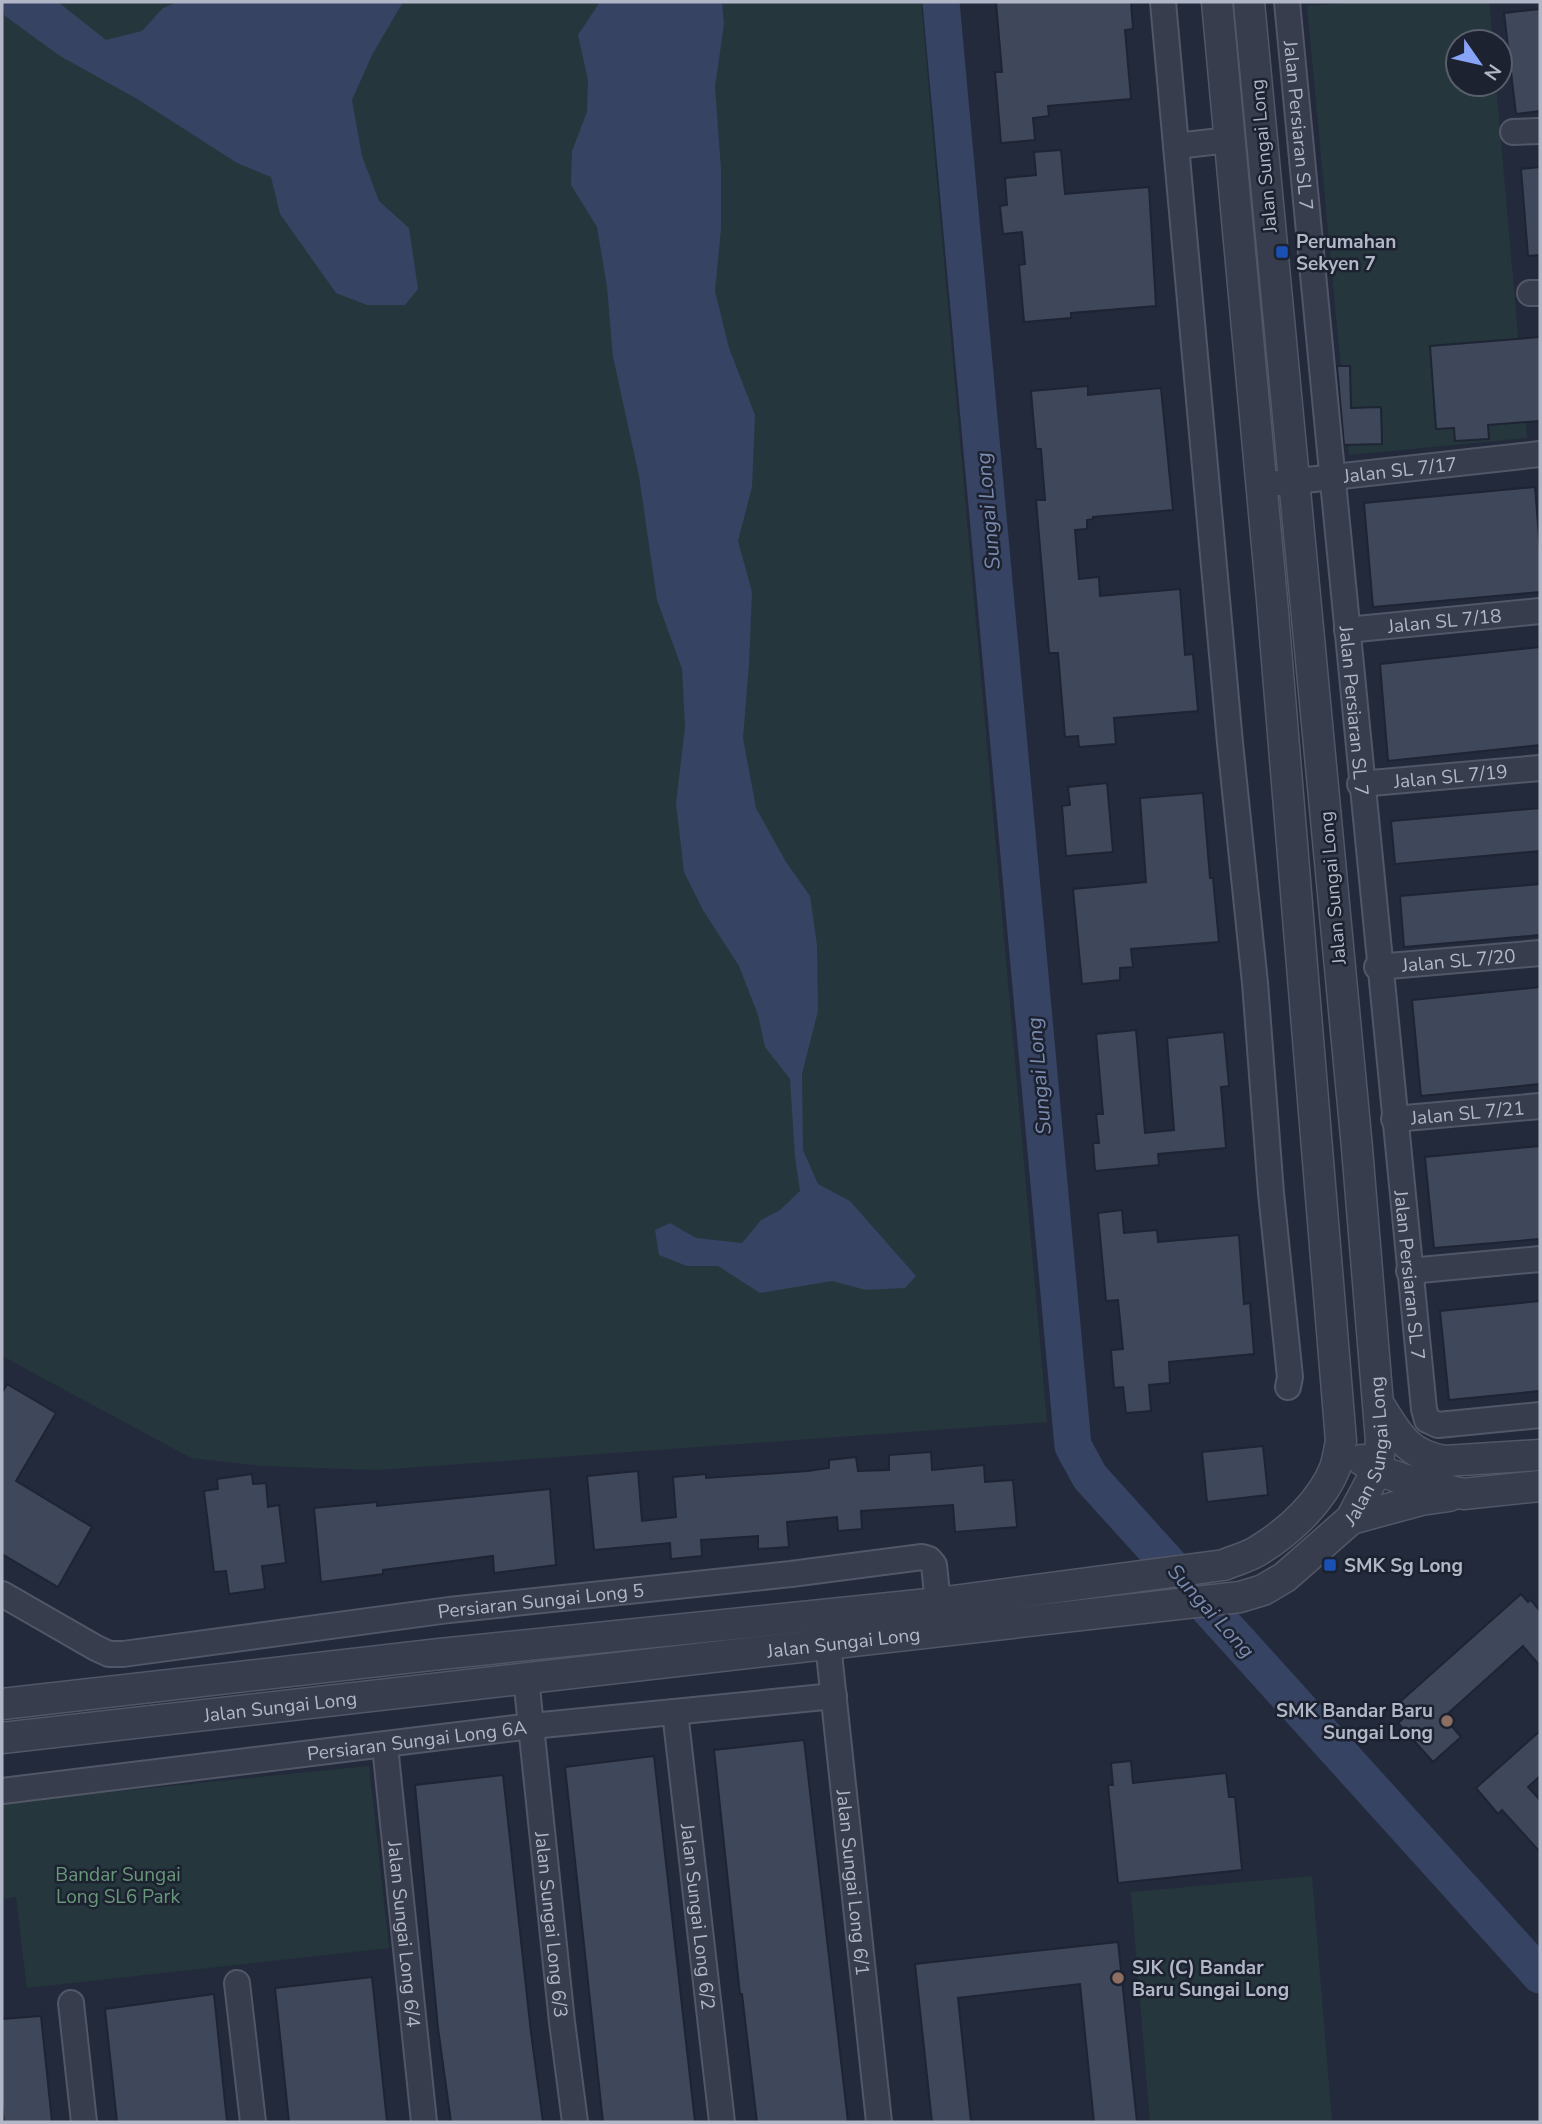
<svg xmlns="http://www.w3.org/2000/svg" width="1542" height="2124" viewBox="0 0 1542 2124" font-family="'Nunito Sans',sans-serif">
<rect width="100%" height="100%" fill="#232a3b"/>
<path fill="#25373d" d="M2 2H921L1047 1422 376 1470 263 1466 191 1458 2 1356Z
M1362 2H1489L1493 42H1458V84H1496L1527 438 1349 455 1307 6Z
M369 1766 389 1948 27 1988 16 1897 2 1899V1803Z
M1312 1876 1332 2122H1150L1131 1892Z"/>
<path fill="#364362" d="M2 2H58L106 40 142 31 163 8 177 2H403L372 55 352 100 362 156 379 201 409 228 418 289 405 305H367L336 293 280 214 271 177 237 163 139 100 60 56 5 16Z
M600 2H722L724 24 715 87 721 169V229L715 291 729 348 755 415 752 487 738 541 752 592 749 665 743 738 756 808 786 862 810 896 817 945 818 1011 802 1074 803 1150 818 1184 850 1201 916 1276 905 1288 866 1290 832 1281 760 1293 718 1266H687L659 1255 655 1230 670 1223 696 1238 742 1243 761 1220 780 1210 800 1191 795 1157 790 1079 765 1047 758 1015 739 966 703 910 684 872 676 803 685 727 682 669 657 600 639 476 613 357 607 287 597 227 571 185 572 151 587 112 588 80 578 35Z"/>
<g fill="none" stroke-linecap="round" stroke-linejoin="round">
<path stroke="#364362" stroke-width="37" d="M941 2 1073 1446 1090 1477 1540 1975"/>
</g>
<path fill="#3f485b" stroke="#1e2433" stroke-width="2" d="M996 2H1131L1133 29 1125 30 1131 99 1048 106 1049 116 1033 118 1035 140 1001 143 995 72H1002Z
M1540 9V111L1516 114 1504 13Z
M1061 150 1065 194 1149 187 1156 306 1071 313V318L1024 322 1019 265 1025 264 1022 232 1003 234 1000 206 1007 205 1005 178 1036 175 1034 152Z
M1540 167V255L1528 256 1521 169Z
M1540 337V421L1488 425 1489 439 1455 441 1454 428 1436 429 1430 346Z
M1337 366H1350L1351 408 1381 407 1382 444 1344 445Z
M1088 386V395L1161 388 1173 510 1093 517V519L1087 520V529L1075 530 1079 579 1099 577 1100 596 1180 589 1185 655 1193 654 1198 711 1114 718 1116 744 1079 747 1078 736 1065 737 1058 653H1049L1036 500H1045L1041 449H1036L1031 391Z
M1535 487 1540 550V592L1373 607 1364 503Z
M1540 647V745L1388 761 1380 664Z
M1107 783 1113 852 1066 856 1062 806 1070 805 1068 787Z
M1203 793 1210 878H1213L1219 942 1131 949 1133 967 1120 968V980L1082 984 1073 889 1146 882 1140 798Z
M1540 808V851L1395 864 1391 821Z
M1540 884V935L1404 947 1400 896Z
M1540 987V1084L1421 1096 1412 1000Z
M1136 1030 1145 1133 1174 1130 1167 1038 1224 1032 1229 1086 1221 1087 1226 1148 1158 1154 1159 1165 1095 1171 1093 1143H1099L1096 1114H1103L1096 1034Z
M1540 1146V1239L1434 1248 1425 1157Z
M1122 1210 1124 1233 1157 1230 1158 1242 1239 1235 1244 1304 1250 1303 1254 1354 1169 1362 1170 1383 1149 1385 1151 1411 1126 1413 1123 1387 1114 1388 1111 1350 1123 1349 1118 1300 1106 1301 1098 1213Z
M1540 1301V1391L1449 1400 1440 1311Z
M7 1384 56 1413 16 1481 92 1527 58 1587 2 1554V1393Z
M1263 1446 1268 1495 1207 1502 1202 1452Z
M931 1452 932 1470 984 1465 985 1482 1013 1480 1017 1527 955 1532 953 1505 861 1511 862 1529 838 1531 837 1517 787 1522 789 1547 758 1549V1536L701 1540 702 1556 671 1559 670 1543 594 1550 587 1476 638 1471 642 1521 676 1517 673 1477 706 1474V1478L808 1471 829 1468V1460L856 1457 858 1471 889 1470V1455Z
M252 1474 253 1484 266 1483 268 1507 279 1505 286 1563 262 1566 265 1589 229 1594 226 1571 214 1572 204 1491 218 1489 217 1479Z
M550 1489 556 1565 494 1573 493 1556 383 1570V1574L321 1582 314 1508 377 1502V1506Z
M1521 1594 1528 1602 1531 1600 1540 1611V1666L1523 1646 1444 1717 1461 1737 1433 1762 1398 1723 1403 1719 1393 1708Z
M1540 1731V1776L1528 1787 1540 1800V1852L1502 1810 1498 1814 1476 1788Z
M804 1740 848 2122H757L742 1994H740L714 1750Z
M654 1756 695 2122H603L565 1767Z
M1131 1761 1133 1783 1226 1773 1229 1797H1235L1242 1870 1118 1883 1108 1785H1113L1111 1763Z
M503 1775 531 2033 543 2122H451L438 2028 415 1785Z
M1118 1942 1137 2122H1094L1080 1984 958 1998 971 2122H932L915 1964Z
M372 1977 387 2122H289L275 1988Z
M214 1994 227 2122H117L105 2009Z
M41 2016 52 2122H4L2 2105V2019Z"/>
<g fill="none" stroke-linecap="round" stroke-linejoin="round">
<defs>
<g id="minor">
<path d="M1163 2 1230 743 1255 983 1271 1193 1290 1377 1288 1387"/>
<path id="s1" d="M1287 2C1333 471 1374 941 1424 1409L1427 1420 1438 1425 1540 1415"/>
<path d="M1513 132 1540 131"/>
<path d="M1176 146 1229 140"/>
<path d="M1530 293H1540"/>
<path id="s2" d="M1261 485 1540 454"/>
<path id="s3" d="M1347 630 1540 611"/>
<path id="s4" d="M1360 784 1540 768"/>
<path id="s5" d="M1377 967 1540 953"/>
<path id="s6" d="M1394 1119 1540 1106"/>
<path d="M1409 1271 1540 1259"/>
<path id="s7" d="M2 1594 96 1648 109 1654H123L449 1610 791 1574 922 1557 929 1559 934 1565 938 1603"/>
<path id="s8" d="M828 1644 879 2122"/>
<path id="s9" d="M526 1678 562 2022 575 2122"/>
<path id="s10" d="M675 1712 722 2122"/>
<path id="s11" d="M385 1746 424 2122"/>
<path id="s12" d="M2 1791 532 1726 834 1696"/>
<path d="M237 1983 253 2122"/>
<path d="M71 2003 84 2122"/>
</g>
<g id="tertiary">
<path d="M1381 1408C1399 1437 1409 1455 1445 1461L1540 1455"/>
<path d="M1362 1460 1377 1470 1403 1479 1463 1494 1540 1486"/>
<path d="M1351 1519 1421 1500 1449 1496"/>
<path d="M2 1704 440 1654 938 1603 1224 1565C1235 1560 1249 1557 1259 1550 1289 1532 1322 1501 1335 1468 1338 1459 1339 1450 1341 1441L1272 600 1217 2"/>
<path id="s13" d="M2 1738 1240 1597 1263 1590 1285 1577 1351 1519 1377 1470 1381 1441 1357 1148 1249 2"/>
</g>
</defs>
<use href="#minor" stroke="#525767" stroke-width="28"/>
<use href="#tertiary" stroke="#525767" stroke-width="33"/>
<use href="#minor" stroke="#373d4c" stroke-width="24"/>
<use href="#tertiary" stroke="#373d4c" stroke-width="30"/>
</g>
<g fill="#1a4fb4" stroke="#1c2230" stroke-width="2.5">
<rect x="1275" y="245" width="14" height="14" rx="3.5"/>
<rect x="1323" y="1558" width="14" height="14" rx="3.5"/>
</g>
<g fill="#8d6e63" stroke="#1c2230" stroke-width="2.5">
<circle cx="1447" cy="1721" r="7"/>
<circle cx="1118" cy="1978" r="7"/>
</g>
<g text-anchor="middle" stroke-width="5" stroke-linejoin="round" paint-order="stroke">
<g font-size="19" fill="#b2b7c7" stroke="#1c2230">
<text dy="7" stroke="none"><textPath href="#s1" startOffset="124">Jalan Persiaran SL 7</textPath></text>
<text transform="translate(1263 156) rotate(-95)" y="7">Jalan Sungai Long</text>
<text dy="7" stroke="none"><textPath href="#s2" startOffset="140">Jalan SL 7/17</textPath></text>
<text dy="7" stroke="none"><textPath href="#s3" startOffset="98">Jalan SL 7/18</textPath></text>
<text dy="7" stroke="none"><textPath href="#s1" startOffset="712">Jalan Persiaran SL 7</textPath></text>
<text dy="7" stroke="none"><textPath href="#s4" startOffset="91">Jalan SL 7/19</textPath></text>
<text transform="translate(1332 888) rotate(-95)" y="7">Jalan Sungai Long</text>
<text dy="7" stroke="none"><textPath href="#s5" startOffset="82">Jalan SL 7/20</textPath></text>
<text dy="7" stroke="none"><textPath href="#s6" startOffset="74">Jalan SL 7/21</textPath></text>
<text dy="7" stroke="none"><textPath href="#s1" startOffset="1279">Jalan Persiaran SL 7</textPath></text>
<text dy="7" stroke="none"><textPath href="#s13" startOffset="1456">Jalan Sungai Long</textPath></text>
<text dy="7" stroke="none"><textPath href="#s7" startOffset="558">Persiaran Sungai Long 5</textPath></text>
<text dy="7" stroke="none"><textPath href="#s13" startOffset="847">Jalan Sungai Long</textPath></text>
<text dy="7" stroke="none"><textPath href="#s13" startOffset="280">Jalan Sungai Long</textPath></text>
<text dy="7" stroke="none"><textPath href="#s12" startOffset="418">Persiaran Sungai Long 6A</textPath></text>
<text dy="7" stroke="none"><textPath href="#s8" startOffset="240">Jalan Sungai Long 6/1</textPath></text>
<text dy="7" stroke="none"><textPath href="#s10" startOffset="206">Jalan Sungai Long 6/2</textPath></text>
<text dy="7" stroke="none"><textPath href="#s9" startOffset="248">Jalan Sungai Long 6/3</textPath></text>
<text dy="7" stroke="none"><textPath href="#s11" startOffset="189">Jalan Sungai Long 6/4</textPath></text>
</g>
<g font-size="19" font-weight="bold" fill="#b2b7c7" stroke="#1c2230" text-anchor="start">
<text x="1296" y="248">Perumahan<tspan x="1296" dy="22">Sekyen 7</tspan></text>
<text x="1344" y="1572">SMK Sg Long</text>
<text x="1433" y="1717" text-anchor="end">SMK Bandar Baru<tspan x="1433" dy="22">Sungai Long</tspan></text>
<text x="1132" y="1974">SJK (C) Bandar<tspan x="1132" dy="22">Baru Sungai Long</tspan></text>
</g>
<g font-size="19" fill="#69987a" stroke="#1c2230">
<text x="118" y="1881">Bandar Sungai<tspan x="118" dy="22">Long SL6 Park</tspan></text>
</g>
<g font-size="21" font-style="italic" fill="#7a8aaf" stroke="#1c2230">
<text transform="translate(988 511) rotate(-95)" y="7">Sungai Long</text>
<text transform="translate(1039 1076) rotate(-95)" y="7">Sungai Long</text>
<text transform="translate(1211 1611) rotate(48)" y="7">Sungai Long</text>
</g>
</g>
<rect width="1542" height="2124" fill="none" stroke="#b2b7c7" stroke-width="7"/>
<g transform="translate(1479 63) rotate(124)"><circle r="33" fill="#1c2230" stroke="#585e6c" stroke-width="2"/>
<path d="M0-5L12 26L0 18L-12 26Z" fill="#87a4f7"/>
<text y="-10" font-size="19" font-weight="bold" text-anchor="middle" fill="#b2b7c7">N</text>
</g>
</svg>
